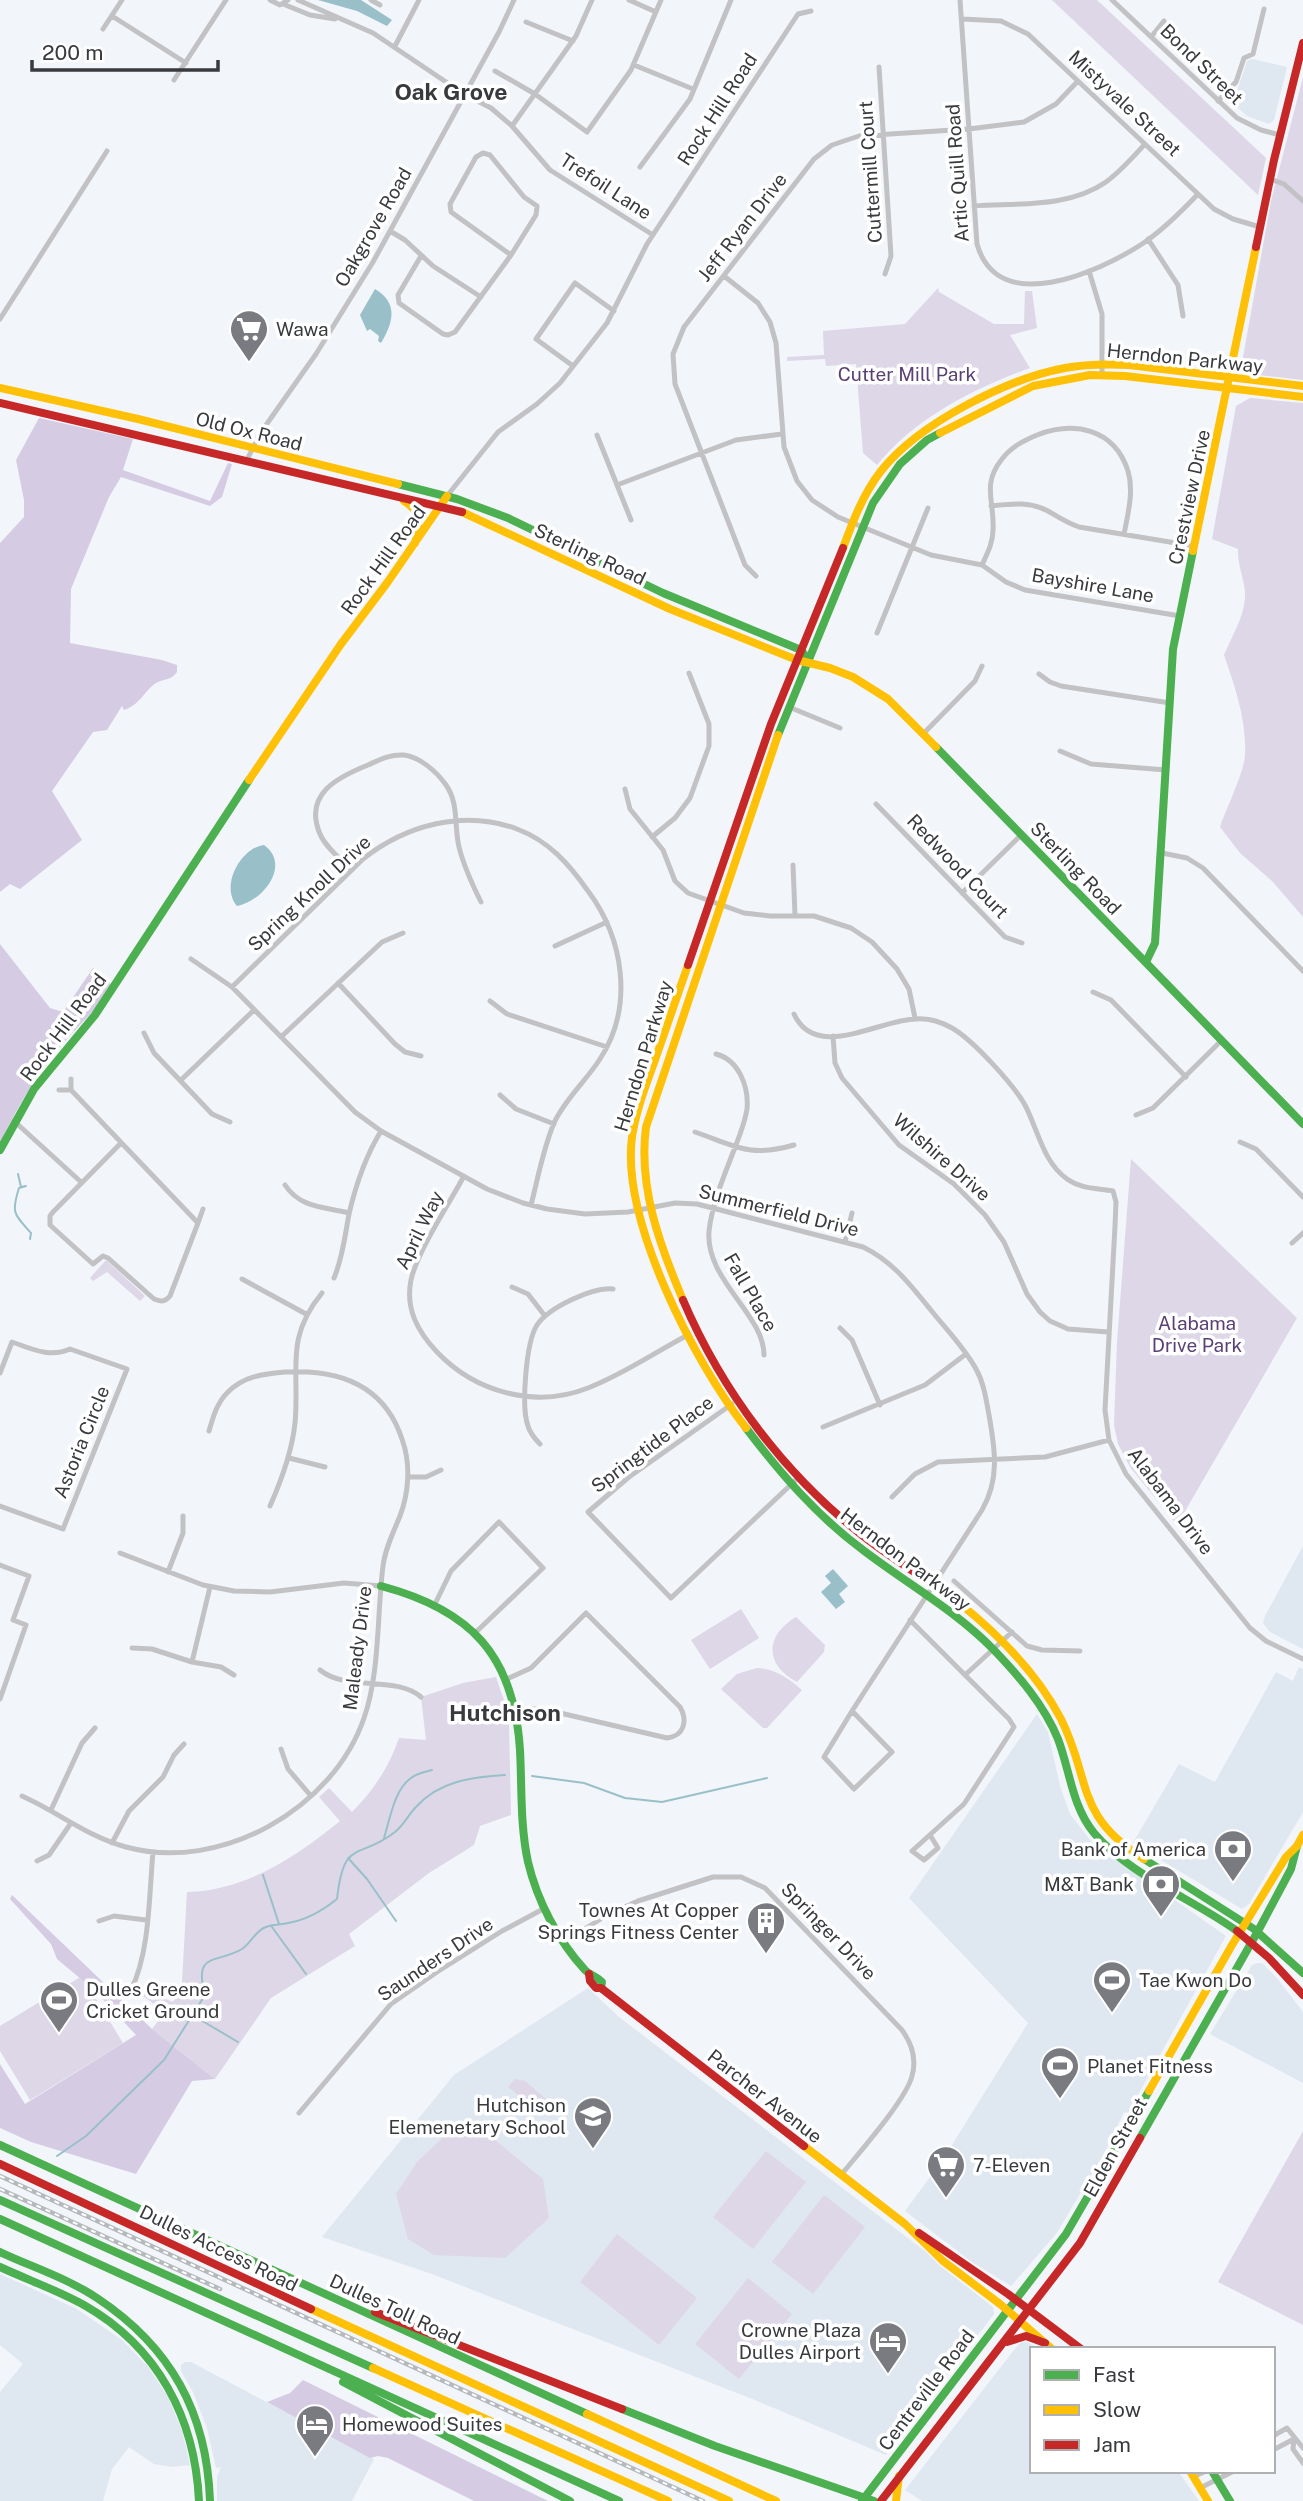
<svg xmlns="http://www.w3.org/2000/svg" width="1303" height="2501" viewBox="0 0 1303 2501" font-family="'Public Sans',sans-serif">
<rect width="100%" height="100%" fill="#f2f5fa"/>
<path fill="#dfe7f1" d="M1252 59 1287 67 1274 120 1269 124 1247 116 1228 99 1236 94 1247 61Z
M1303 1546V1649L1270 1632 1263 1623 1265 1616Z
M1299 1667 1303 1669V1812L1249 1904 1242 1909 1133 1843 1179 1764 1215 1782 1276 1672 1293 1681Z
M1037 1714 1048 1732 1060 1786 1070 1814 1091 1841 1226 1936 1128 2113 1124 2112 1104 2154 1056 2234 1011 2286 972 2262 905 2211 942 2161 1028 2023 909 1898Z
M1257 1963H1262L1277 1978 1303 2012V2083L1210 2034 1252 1965Z
M588 1988 619 2017 926 2252 940 2266 993 2307 994 2314 886 2455 755 2400 432 2274 322 2237 454 2075Z
M0 2274 77 2309 122 2340 148 2367 168 2397 182 2431 190 2465 172 2467 154 2464 129 2447 112 2469 103 2501H0V2392L23 2364 0 2345Z
M1022 2342H1027L1039 2349H1032V2471H1178L1199 2501H922L905 2490 1018 2345Z
M185 2362H191L374 2459 352 2501H217V2477L221 2467 216 2468 207 2428 193 2392 181 2371V2365Z"/>
<path fill="#ddd7e8" d="M1052 0H1097L1266 158 1258 195Z
M1303 77V380L1249 374 1242 363 1271 201Z
M938 288 939 292 994 324H1024L1025 291H1032L1037 328 1010 335 1030 368C974 388 915 418 877 465L863 453 856 364 826 366 825 359 787 361V357L824 355 823 331 905 324Z
M1250 398 1303 403V917L1273 882 1240 853 1220 827C1226 809 1244 773 1245 755 1247 722 1235 686 1224 655 1231 638 1244 617 1245 598 1246 581 1237 566 1238 549L1212 539 1236 406Z
M1131 1159 1297 1318 1177 1525 1130 1467 1118 1444 1114 1425 1117 1342Z
M106 1260 145 1296 140 1301 107 1272 93 1281 90 1278Z
M741 1609 759 1638 710 1669 691 1640Z
M796 1617 825 1645 824 1652 797 1682C765 1665 764 1636 796 1617Z
M757 1668C776 1669 788 1678 802 1690L767 1728H763L721 1689 737 1674Z
M496 1677 507 1709 509 1723 511 1815 480 1826 474 1845 429 1873 349 1934 355 1946 271 1998 215 2079 152 2029 165 2012 143 1996 145 1991 173 2002 182 1982 187 1892C245 1891 296 1857 340 1821L319 1797 329 1788 352 1812C374 1790 389 1767 399 1738L426 1740 421 1697 463 1683Z
M82 1976 123 2043 30 2100 0 2051V2026Z
M515 2079 525 2081 546 2099 537 2110 508 2087Z
M454 2127 480 2128 543 2179 549 2218 505 2258 434 2255 408 2239 396 2194 417 2162Z
M1303 2131V2325L1218 2282Z
M766 2151 806 2182 753 2249 713 2217Z
M824 2195 865 2227 813 2294 772 2262Z
M617 2234 697 2298 659 2345 580 2282Z
M748 2278 792 2314 739 2379 695 2344Z"/>
<path fill="#d5cce4" d="M39 418 133 439 123 470 210 501 228 463 232 464 222 497 210 506 121 477 109 497 71 589 70 643 162 660 177 665V672C171 681 165 678 156 683 144 691 140 705 124 710L122 706 107 730 93 732 52 791 82 840 20 889 10 884 0 892V543L24 517V500L16 460Z
M0 944 50 1008 63 1012 93 968 113 986C96 1011 73 1030 55 1053 31 1083 17 1109 0 1143Z
M12 1895 152 2029 215 2079 192 2081 136 2174 31 2142 0 2128V2064L25 2104 136 2035 94 1990 57 1959 51 1944 10 1899Z
M303 2380 548 2501H474L388 2458 378 2456 370 2458 267 2402 290 2393Z"/>
<path fill="#99c0c8" d="M318 0H361L392 20 387 26 357 11Z
M375 289C399 303 393 323 381 343L378 341 379 336 370 329 367 331 360 315Z
M264 845C292 865 262 902 237 906 220 887 240 848 264 845Z
M833 1569 848 1586 839 1594 845 1602 836 1609 821 1592 831 1583 825 1576Z"/>
<g fill="none" stroke-linecap="round" stroke-linejoin="round">
<path stroke="#99c0c8" stroke-width="2" d="M18 1174 21 1187 26 1186 19 1188C11 1213 14 1214 31 1233L30 1239
M532 1776 584 1783 625 1798 662 1802 767 1778
M384 1838C390 1819 394 1790 411 1778 417 1773 425 1772 432 1770
M348 1858 367 1879 396 1921
M263 1875 279 1924
M272 1927 306 1974
M194 2016 238 2042
M57 2156 86 2136 164 2060 205 1995C193 1951 217 1964 242 1949 251 1943 256 1930 266 1927 273 1924 281 1925 288 1923 307 1920 322 1911 337 1899 344 1837 358 1861 395 1832 404 1825 408 1815 416 1807 439 1781 472 1777 505 1775"/>
<path stroke="#c2c2c4" stroke-width="5" d="M270 0 280 5 288 0
M298 0 373 33 464 94 491 108 512 126 550 170 653 235
M371 0 380 5
M629 0 656 12
M960 0 977 244C998 318 1099 272 1142 244 1163 230 1181 212 1198 194
M1112 0 1237 118 1261 130 1280 135
M283 4 310 15 335 19
M112 16 186 63
M962 19 1001 21 1028 34 1214 209 1233 219 1260 227
M526 22 573 41
M103 29 122 0
M1151 37 1164 21
M395 46 419 0
M634 65 693 89
M879 67 891 256 885 274
M495 71 535 94 587 132 631 70 661 0
M174 80 226 0
M1218 101 1236 82 1244 58 1253 54 1264 9
M512 126 576 36 592 0
M483 153 490 155 524 197 537 206 536 215 511 255 451 212 450 204 476 157Z
M640 167 690 99 731 0
M1270 179 1284 184 1303 201
M974 206C1018 203 1069 208 1106 182 1121 171 1133 157 1145 144
M390 231 405 240 433 266 481 297
M1148 239 1178 285 1183 316
M421 256 398 295 399 303 443 334 448 335 455 332 511 255
M1089 271 1102 314V375
M724 276 758 303 770 322 776 343 784 447 797 481 812 500 838 517 931 555 982 565 1006 582 1025 590 1180 616
M0 319 107 151
M573 366 536 339 575 283 614 311
M597 435 631 520
M246 462 259 435 316 354 373 262 499 32 514 0
M617 485 736 440 782 434
M447 496 498 432 537 404 560 383 607 323 647 244 798 14 811 11
M991 506C1010 504 1029 501 1048 511 1058 517 1067 523 1079 527L1194 546
M982 565C987 554 993 543 993 530 995 502 981 485 1002 459 1011 447 1023 441 1037 435 1074 421 1114 428 1128 471 1134 491 1128 514 1124 534
M756 576 745 565 675 384 673 354 684 327 814 159 832 145 859 136 969 129 1024 122 1056 104 1078 81
M877 633 928 508
M1039 674 1050 682 1061 686 1170 703
M789 707 840 728
M923 734 975 681 982 666
M1060 751 1091 764 1166 770
M625 789 630 809 663 850 675 881 688 893 744 913 770 916H814L851 928 872 942 897 969 909 989 915 1018
M876 804 1005 937 1022 943
M652 837 675 818 690 798 709 746V724L689 673
M1162 853 1187 858 1203 868 1303 971
M793 865 795 915
M351 870C341 859 326 848 320 834 303 794 338 777 368 765 379 760 390 754 404 755 420 757 437 772 446 785 459 803 454 827 459 847 464 867 472 884 481 902
M962 893 1021 835
M555 946 607 922
M191 959 232 987 355 1112 381 1131 487 1189 523 1203 547 1209 585 1214 628 1212 675 1203 697 1204 863 1247C892 1261 910 1284 930 1309 945 1328 964 1347 976 1369 984 1383 986 1399 989 1415 995 1449 1000 1479 982 1510L852 1711
M338 983 395 1044 405 1052 421 1056
M232 987 363 859C406 825 464 809 517 829 549 841 569 864 588 891 624 939 634 1007 600 1059 586 1081 565 1099 554 1123 543 1149 538 1178 531 1205
M1093 992 1111 1000 1186 1077
M490 1001 507 1014 607 1047
M794 1014C816 1062 880 1019 916 1019 929 1018 941 1022 952 1028 973 1040 1013 1084 1025 1105 1038 1130 1043 1162 1067 1179 1081 1189 1096 1188 1113 1191L1116 1202 1115 1226 1105 1410 1109 1440 1126 1474 1250 1628 1266 1641 1303 1659
M144 1033 154 1053 212 1114 230 1122
M833 1036 835 1063 842 1078 899 1145 954 1184 985 1215 1004 1242 1027 1294 1040 1312 1050 1321 1068 1329 1108 1332
M281 1037 382 942 403 933
M716 1054C739 1060 749 1087 747 1109 745 1123 739 1137 734 1150 724 1176 712 1204 709 1231 705 1280 764 1314 764 1355
M71 1079V1090L198 1223 170 1296C165 1302 161 1302 154 1299L108 1258 103 1256 93 1264 50 1225V1216L53 1212 121 1143
M181 1080 254 1010
M59 1090H71
M500 1095 516 1109 554 1124
M1136 1115 1153 1108 1222 1040
M14 1121 81 1182
M695 1132C736 1146 749 1158 794 1145
M1240 1142 1256 1149 1303 1197
M464 1176C449 1204 417 1252 411 1280 405 1309 418 1332 437 1352 475 1392 535 1409 588 1388 622 1375 654 1353 686 1336
M285 1185C300 1208 325 1207 349 1213
M198 1223 203 1209
M845 1242 852 1213
M1292 1243 1303 1233
M334 1278C343 1257 345 1235 349 1214 356 1184 365 1157 381 1131
M242 1279 306 1314
M512 1287 528 1294 545 1316
M840 1328 852 1340 880 1405
M0 1373 12 1342C32 1349 50 1358 70 1349L127 1369 63 1529 0 1506
M732 1404 629 1477 588 1512 671 1598 800 1476
M823 1427 925 1385 966 1354
M540 1444C535 1439 530 1433 528 1426 521 1407 526 1342 537 1325 548 1308 594 1286 613 1289
M289 1458 325 1467
M408 1477H426L441 1470
M892 1497 915 1474 938 1462 1045 1457 1109 1440
M270 1506C282 1479 292 1452 295 1423 300 1370 284 1339 322 1293
M120 1553 203 1585 234 1591 270 1592 344 1583 381 1586
M0 1565 29 1576 13 1620 26 1625 0 1699
M168 1572 183 1533V1516
M954 1581 1027 1646 1042 1650 1080 1651
M435 1604 451 1571 499 1522 543 1568 475 1633
M910 1620 1009 1719 1014 1727 964 1804 912 1851 924 1860 938 1848 930 1835
M132 1648 152 1649 192 1662 221 1667 234 1675
M192 1662 210 1587
M320 1670C347 1692 396 1675 421 1697
M965 1675 1012 1632
M507 1679 531 1668 586 1613 680 1707C688 1721 684 1736 667 1738L543 1709H516
M852 1711 892 1752 854 1789 824 1757Z
M281 1749 288 1769 311 1796
M22 1796C58 1812 88 1837 126 1847 220 1873 333 1809 364 1718 380 1673 377 1613 383 1566 385 1549 393 1533 400 1516 409 1492 411 1464 402 1439 384 1384 338 1369 285 1372 263 1374 243 1376 227 1393 217 1403 213 1417 209 1431
M51 1810 82 1743 95 1728
M112 1843 129 1811 163 1777 174 1755 184 1744
M37 1861 49 1855 71 1823
M99 1921 114 1916 146 1920
M564 1942 607 1915 638 1901 713 1877H741L765 1888 902 2030C912 2044 917 2059 912 2076 906 2100 858 2154 841 2175
M131 1990C150 1952 149 1895 153 1852
M299 2113 391 2004 437 1972 502 1931 545 1908
M1273 2436 1287 2428 1303 2448
M1294 2439 1293 2449 1303 2463
M1273 2450 1294 2439
M1193 2477 1206 2471
M1200 2488 1234 2471"/>
<path stroke="#4caf50" stroke-width="8" d="M398 484 457 499 508 518 663 593 801 650 809 661
M778 735 873 503 900 464 927 440 940 433
M936 747 1303 1124
M1146 962 1155 943 1173 649 1193 551
M0 1150 34 1089 95 1015 249 780
M746 1428C780 1473 817 1516 863 1550 906 1583 955 1610 993 1649 1019 1676 1044 1705 1058 1739 1070 1771 1072 1806 1094 1833 1129 1875 1193 1899 1237 1931
M381 1586C471 1610 514 1655 520 1750 522 1787 520 1825 528 1862 537 1900 558 1941 585 1970 590 1975 597 1977 602 1982L601 1988
M1144 1859 1254 1929 1303 1973
M1140 2138 1258 1931 1291 1869 1297 1846
M0 2145 587 2414
M0 2200 373 2368
M0 2219 619 2501
M0 2252C32 2267 67 2278 97 2298 171 2347 207 2413 210 2501
M0 2267C28 2280 57 2290 84 2305 158 2347 195 2418 199 2501
M343 2382 570 2501
M622 2409 715 2446 874 2501
M1212 2471 1230 2501
M862 2501 1066 2234 1149 2091"/>
<path stroke="#ffc107" stroke-width="8" d="M0 388 138 419 398 484
M940 433 1033 386 1090 375 1125 376 1303 397
M404 501C421 511 420 525 415 543
M462 512 670 609 797 660 830 668 853 677 888 699 936 747
M843 548C853 521 863 494 881 471 918 424 1006 379 1065 368 1086 364 1108 364 1129 365L1303 386
M1193 551 1256 247
M249 780 341 644 387 583 447 496
M688 965C677 997 666 1029 655 1060 646 1085 636 1110 632 1137 621 1221 695 1363 746 1428
M683 1300C660 1246 638 1187 646 1127L778 735
M958 1602C998 1634 1037 1673 1061 1719 1092 1781 1074 1815 1144 1859
M1149 2091 1232 1945 1286 1857 1297 1846 1303 1835
M804 2146 905 2224 943 2261 1000 2304 1052 2349
M311 2309 729 2501
M373 2368 668 2501
M587 2414 776 2501
M1190 2471 1208 2501
M896 2501 899 2476"/>
<path stroke="#c62828" stroke-width="8" d="M1256 247 1274 160 1303 43
M0 403 462 512
M688 965 771 724 843 548
M683 1300C722 1391 784 1474 862 1535 892 1559 927 1579 958 1602
M1237 1931 1269 1958 1303 1995
M589 1974 590 1981 596 1988H601L804 2146
M0 2164 311 2309
M919 2233 1008 2294 1081 2349
M375 2312 622 2409
M1007 2342 1026 2336 1045 2343
M881 2501 1080 2243 1140 2138"/>
<defs>
<path id="rail" d="M0 2176 703 2501
M0 2189 220 2289"/>
</defs>
<use href="#rail" stroke="#b6b9bb" stroke-width="4.5"/>
<use href="#rail" stroke="#fff" stroke-width="2" stroke-dasharray="5" stroke-linecap="butt"/>
</g>
<defs>
<symbol id="supermarket-pin" viewBox="-11 -11 22 30"><path d="M0 17L-7.5 6A9.5 9.5 0 1 1 7.5 6Z" fill="#797b80" stroke="#fff"/><path d="M-6-5.5h2.5l.6 2H6L4.5 2H-2.5L-4.4-4H-6ZM-1.5 3.2a1.3 1.3 0 1 0 .1 0ZM3 3.2a1.3 1.3 0 1 0 .1 0Z" fill="#fff"/></symbol>
<symbol id="bank-pin" viewBox="-11 -11 22 30"><path d="M0 17L-7.5 6A9.5 9.5 0 1 1 7.5 6Z" fill="#797b80" stroke="#fff"/><path d="M-6-4H6V4H-6ZM0-2.3a2.3 2.3 0 1 0 0 4.6a2.3 2.3 0 1 0 0-4.6Z" fill="#fff"/></symbol>
<symbol id="building-pin" viewBox="-11 -11 22 30"><path d="M0 17L-7.5 6A9.5 9.5 0 1 1 7.5 6Z" fill="#797b80" stroke="#fff"/><path d="M-4-6H4V6H1V3H-1V6H-4ZM-2.5-4.3h1.7v1.8h-1.7ZM.8-4.3h1.7v1.8H.8ZM-2.5-1h1.7V.8h-1.7ZM.8-1h1.7V.8H.8Z" fill="#fff"/></symbol>
<symbol id="stadium-pin" viewBox="-11 -11 22 30"><path d="M0 17L-7.5 6A9.5 9.5 0 1 1 7.5 6Z" fill="#797b80" stroke="#fff"/><path d="M0-5a6.5 5 0 1 0 0 10a6.5 5 0 1 0 0-10ZM-3.5-1.8h7v3.6h-7Z" fill="#fff"/></symbol>
<symbol id="school-pin" viewBox="-11 -11 22 30"><path d="M0 17L-7.5 6A9.5 9.5 0 1 1 7.5 6Z" fill="#797b80" stroke="#fff"/><path d="M0-5L7-2L0 1L-7-2ZM-4 1L0 2.5L4 1V4Q0 6-4 4Z" fill="#fff"/></symbol>
<symbol id="hotel-pin" viewBox="-11 -11 22 30"><path d="M0 17L-7.5 6A9.5 9.5 0 1 1 7.5 6Z" fill="#797b80" stroke="#fff"/><path d="M-6-4.5h1.5V1H6V5H4.5V3h-9V5H-6ZM-4 0a1.8 1.8 0 1 1 3.6 0ZM.5 0V-2.5h3Q6-2.5 6 0Z" fill="#fff"/></symbol>
</defs>
<g fill-rule="evenodd">
<use href="#supermarket-pin" x="227" y="307" width="44" height="60"/>
<use href="#bank-pin" x="1211" y="1827" width="44" height="60"/>
<use href="#bank-pin" x="1139" y="1862" width="44" height="60"/>
<use href="#building-pin" x="744" y="1899" width="44" height="60"/>
<use href="#stadium-pin" x="1090" y="1958" width="44" height="60"/>
<use href="#stadium-pin" x="37" y="1978" width="44" height="60"/>
<use href="#stadium-pin" x="1038" y="2044" width="44" height="60"/>
<use href="#school-pin" x="571" y="2094" width="44" height="60"/>
<use href="#supermarket-pin" x="924" y="2143" width="44" height="60"/>
<use href="#hotel-pin" x="866" y="2319" width="44" height="60"/>
<use href="#hotel-pin" x="293" y="2402" width="44" height="60"/>
</g>
<g text-anchor="middle" stroke-width="7" stroke-linejoin="round" paint-order="stroke">
<g font-size="19" fill="#383a3e" stroke="#fff">
<text transform="translate(1202 64) rotate(44)" y="7">Bond Street</text>
<text transform="translate(1125 103) rotate(43)" y="7">Mistyvale Street</text>
<text transform="translate(717 109) rotate(-57)" y="7">Rock Hill Road</text>
<text transform="translate(870 172) rotate(-94)" y="7">Cuttermill Court</text>
<text transform="translate(957 173) rotate(-94)" y="7">Artic Quill Road</text>
<text transform="translate(606 186) rotate(33)" y="7">Trefoil Lane</text>
<text transform="translate(373 227) rotate(-60)" y="7">Oakgrove Road</text>
<text transform="translate(742 227) rotate(-52)" y="7">Jeff Ryan Drive</text>
<text transform="translate(1185 358) rotate(6)" y="7">Herndon Parkway</text>
<text transform="translate(249 431) rotate(14)" y="7">Old Ox Road</text>
<text transform="translate(1189 497) rotate(-78)" y="7">Crestview Drive</text>
<text transform="translate(590 554) rotate(25)" y="7">Sterling Road</text>
<text transform="translate(383 560) rotate(-54)" y="7">Rock Hill Road</text>
<text transform="translate(1093 585) rotate(10)" y="7">Bayshire Lane</text>
<text transform="translate(958 866) rotate(46)" y="7">Redwood Court</text>
<text transform="translate(1076 868) rotate(46)" y="7">Sterling Road</text>
<text transform="translate(309 893) rotate(-43)" y="7">Spring Knoll Drive</text>
<text transform="translate(63 1027) rotate(-53)" y="7">Rock Hill Road</text>
<text transform="translate(643 1056) rotate(-73)" y="7">Herndon Parkway</text>
<text transform="translate(942 1157) rotate(41)" y="7">Wilshire Drive</text>
<text transform="translate(779 1210) rotate(14)" y="7">Summerfield Drive</text>
<text transform="translate(419 1230) rotate(-64)" y="7">April Way</text>
<text transform="translate(751 1292) rotate(60)" y="7">Fall Place</text>
<text transform="translate(81 1442) rotate(-68)" y="7">Astoria Circle</text>
<text transform="translate(652 1444) rotate(-37)" y="7">Springtide Place</text>
<text transform="translate(1171 1501) rotate(53)" y="7">Alabama Drive</text>
<text transform="translate(906 1559) rotate(37)" y="7">Herndon Parkway</text>
<text transform="translate(357 1648) rotate(-83)" y="7">Maleady Drive</text>
<text transform="translate(829 1931) rotate(46)" y="7">Springer Drive</text>
<text transform="translate(435 1959) rotate(-34)" y="7">Saunders Drive</text>
<text transform="translate(765 2096) rotate(38)" y="7">Parcher Avenue</text>
<text transform="translate(1115 2147) rotate(-61)" y="7">Elden Street</text>
<text transform="translate(219 2248) rotate(26)" y="7">Dulles Access Road</text>
<text transform="translate(395 2309) rotate(25)" y="7">Dulles Toll Road</text>
<text transform="translate(926 2390) rotate(-53)" y="7">Centreville Road</text>
</g>
<g font-size="19" fill="#383a3e" stroke="#fff" text-anchor="start">
<text x="276" y="336">Wawa</text>
<text x="1206" y="1856" text-anchor="end">Bank of America</text>
<text x="1134" y="1891" text-anchor="end">M&amp;T Bank</text>
<text x="739" y="1917" text-anchor="end">Townes At Copper<tspan x="739" dy="22">Springs Fitness Center</tspan></text>
<text x="1139" y="1987">Tae Kwon Do</text>
<text x="86" y="1996">Dulles Greene<tspan x="86" dy="22">Cricket Ground</tspan></text>
<text x="1087" y="2073">Planet Fitness</text>
<text x="566" y="2112" text-anchor="end">Hutchison<tspan x="566" dy="22">Elemenetary School</tspan></text>
<text x="973" y="2172">7-Eleven</text>
<text x="861" y="2337" text-anchor="end">Crowne Plaza<tspan x="861" dy="22">Dulles Airport</tspan></text>
<text x="342" y="2431">Homewood Suites</text>
</g>
<g font-size="19" fill="#5a4074" stroke="#fff">
<text x="907" y="381">Cutter Mill Park</text>
<text x="1197" y="1330">Alabama<tspan x="1197" dy="22">Drive Park</tspan></text>
</g>
<g font-size="23" font-weight="bold" fill="#383a3e" stroke="#fff">
<text x="451" y="100">Oak Grove</text>
<text x="505" y="1721">Hutchison</text>
</g>
</g>
<rect x="1030" y="2347" width="245" height="126" fill="#ffffff" stroke="#afb0b2" stroke-width="2"/>
<rect x="1044" y="2370" width="35" height="10" fill="#4caf50" stroke="#afb0b2" stroke-width="2"/>
<text x="1093" y="2382" font-size="21" fill="#383a3e">Fast</text>
<rect x="1044" y="2405" width="35" height="10" fill="#ffc107" stroke="#afb0b2" stroke-width="2"/>
<text x="1093" y="2417" font-size="21" fill="#383a3e">Slow</text>
<rect x="1044" y="2440" width="35" height="10" fill="#c62828" stroke="#afb0b2" stroke-width="2"/>
<text x="1093" y="2452" font-size="21" fill="#383a3e">Jam</text>
<path d="M32 60v10h186v-10" fill="none" stroke="#383a3e" stroke-width="3.5"/>
<text x="42" y="60" font-size="21" fill="#383a3e" stroke="#ffffff" stroke-width="5" paint-order="stroke">200 m</text>
</svg>
